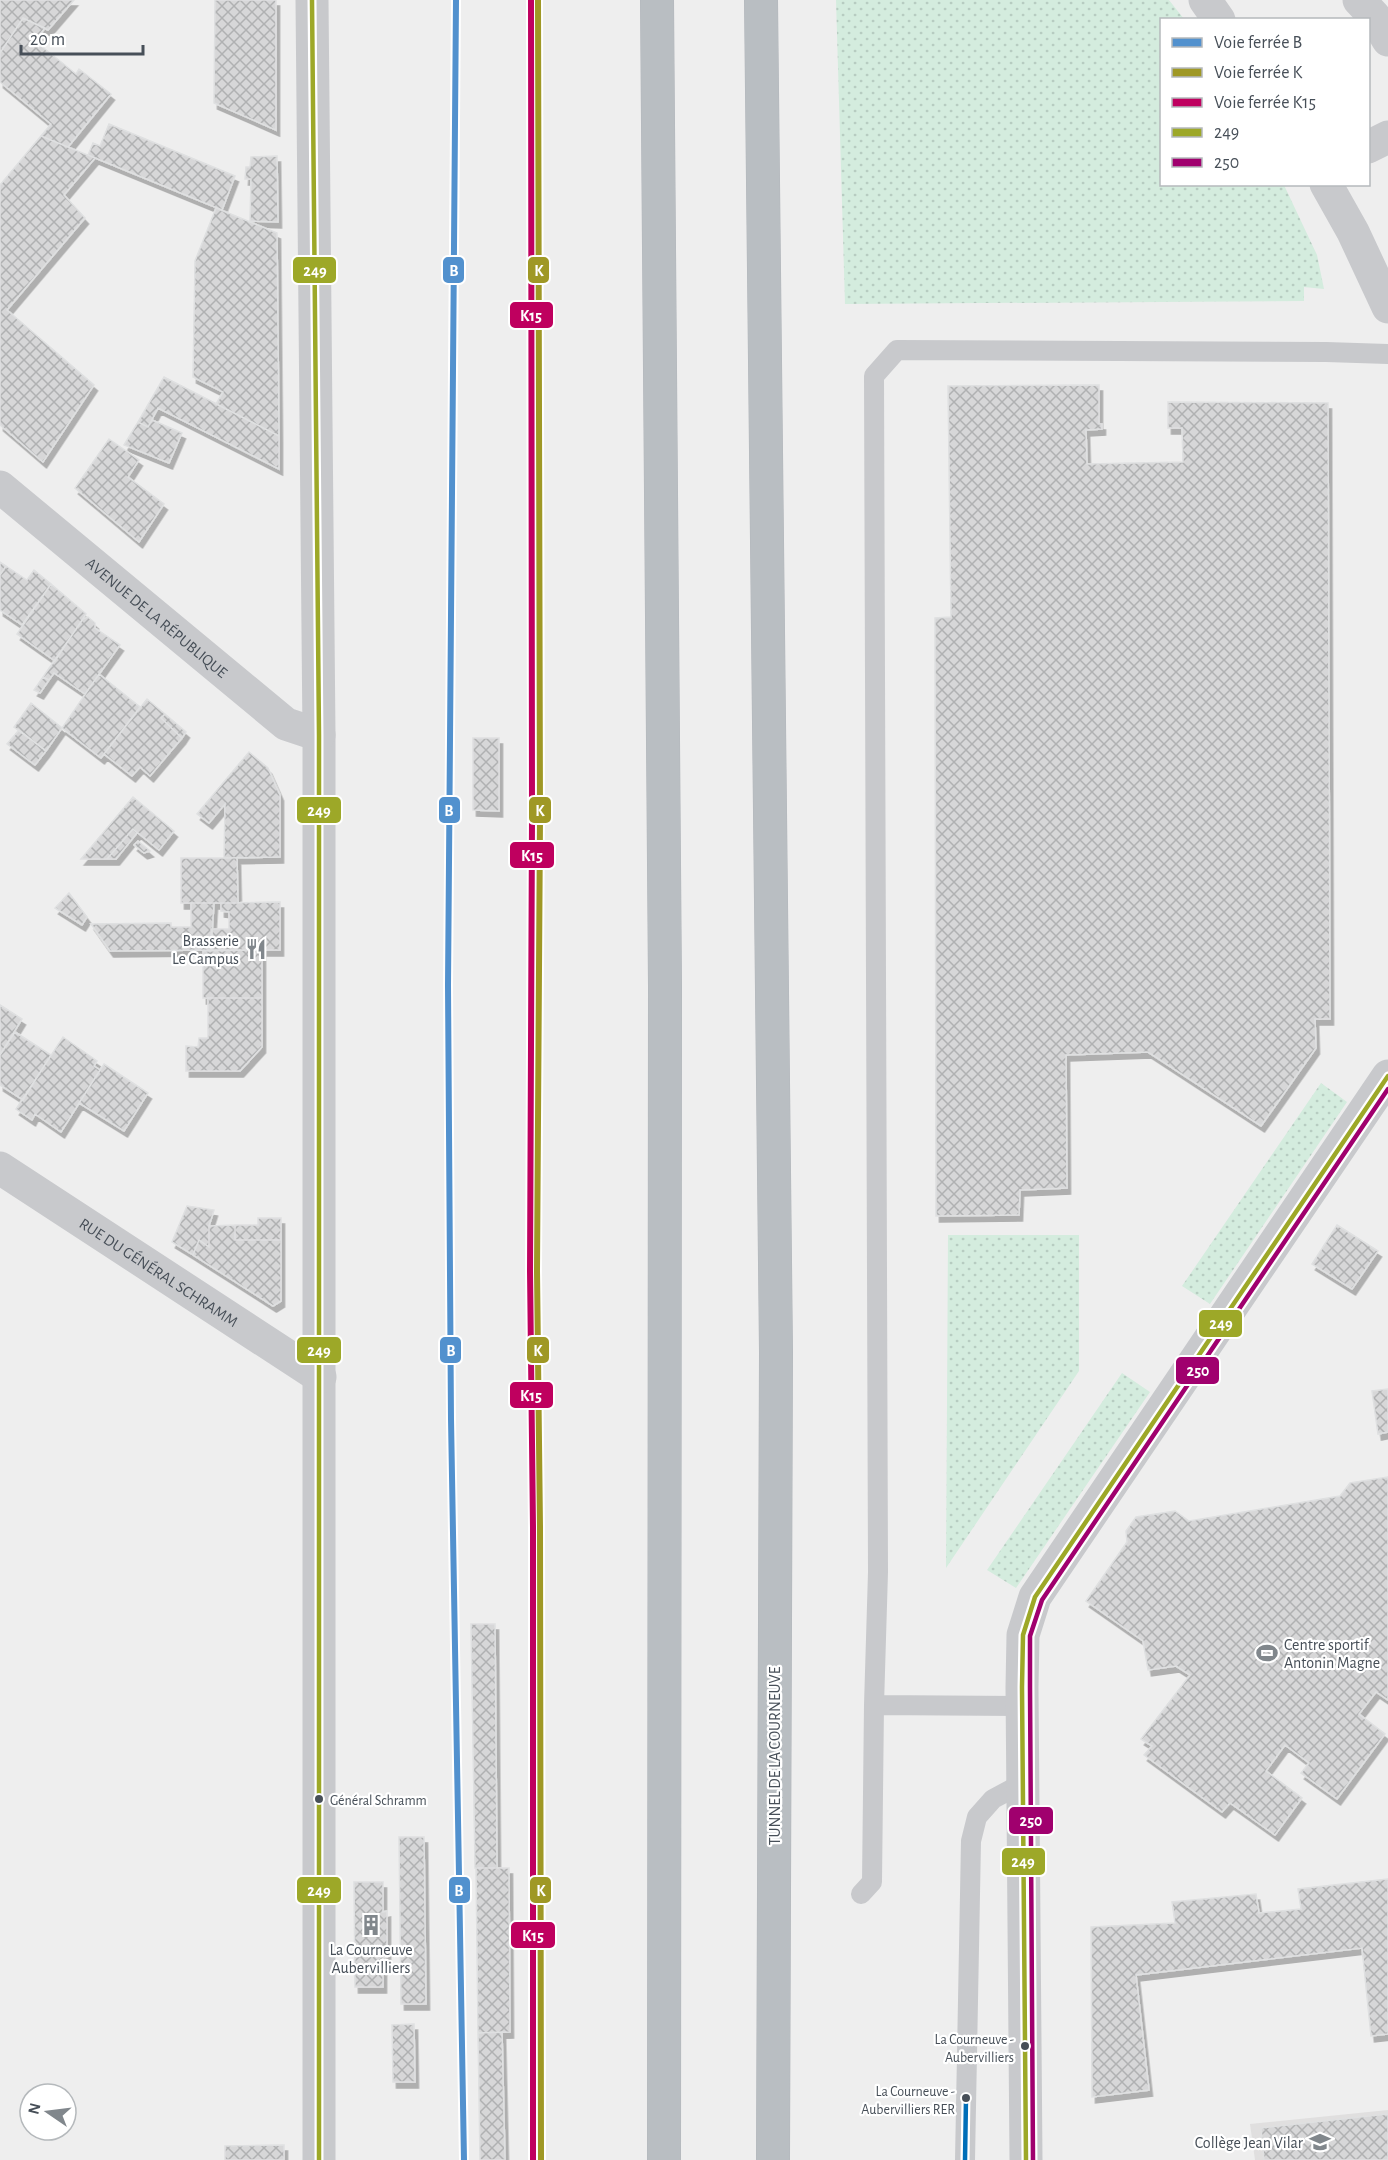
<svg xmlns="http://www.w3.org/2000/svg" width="1388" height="2160" viewBox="0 0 1388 2160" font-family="'Alegreya Sans',sans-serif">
<defs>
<pattern id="garden-dots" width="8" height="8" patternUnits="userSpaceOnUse" patternTransform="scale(1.5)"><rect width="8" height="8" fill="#d4ecde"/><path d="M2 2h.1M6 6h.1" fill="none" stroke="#b7ccc1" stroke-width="1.8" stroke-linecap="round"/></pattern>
<pattern id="building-cross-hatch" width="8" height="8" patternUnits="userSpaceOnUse" patternTransform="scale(1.5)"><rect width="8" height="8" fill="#d7d7d8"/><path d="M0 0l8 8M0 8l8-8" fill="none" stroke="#b0b1b2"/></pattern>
<filter id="shadow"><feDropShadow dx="3.5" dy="6" stdDeviation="0" flood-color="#0004"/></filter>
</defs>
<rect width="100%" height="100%" fill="#eee"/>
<path fill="#e0dfdf" d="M1388 2110V2160H1255L1250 2124Z"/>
<path fill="url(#garden-dots)" d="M836 0H1169L1184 19 1162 20V184L1284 185 1317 255 1324 289 1304 287V301L845 304Z
M1321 1083 1347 1102 1210 1304 1182 1286Z
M948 1235H1079V1371L946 1568Z
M1122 1373 1150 1392 1016 1588 987 1570Z"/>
<path fill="url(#building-cross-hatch)" stroke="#dfe0e1" stroke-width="1.5" filter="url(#shadow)" d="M0 0H74L48 30 23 18 0 53Z
M215 0H276V130L214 103Z
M23 18 45 28 35 41 76 74 79 69 111 94 68 147 41 136 51 124 0 82V53Z
M109 124 235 176 222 210 88 155 93 143 100 146Z
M41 136 95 158 64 195 85 218 7 310 94 385 43 462 0 425V185Z
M277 156 278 222 250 221 251 179H245L246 167H250L251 157Z
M216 208 277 233 279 436 216 404 223 392 193 377 195 261Z
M164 377 279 436V469L158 408 148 427 138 422Z
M1099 385V424H1102V429L1086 430 1087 464 1183 462 1182 428H1168V402L1328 403 1330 1019H1315L1316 1048 1261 1126 1148 1052 1066 1055 1067 1188 1020 1190 1019 1215 936 1216 935 618 951 617 948 386Z
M152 420 182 433 169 463 124 445 138 422 148 427Z
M109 439 139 460 128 477 164 504 139 542 75 488Z
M0 562 6 566 0 575Z
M6 566 27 580 34 570 51 584 22 625 0 610V575Z
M51 584 86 614 55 661 17 634Z
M88 617 95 623V628L120 645 85 694 54 673 49 680 43 677 83 619Z
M99 674 140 707 101 758 62 728Z
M43 677 49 680 40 693 34 690Z
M147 699 165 714 161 718 182 738 150 776 140 767 132 776 104 754Z
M31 703 62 728 46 751 14 727Z
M165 714 186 732 182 738 161 718Z
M19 730 46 751 35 765 7 744Z
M473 738H499V811L473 810Z
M249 752 268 768 280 795V857L224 858 225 804 209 823 197 814Z
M133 797 174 831 159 850 133 829 107 859H81Z
M133 829 137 833 116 859H107Z
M138 841 150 851 144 853 134 845Z
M181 858H237L238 903H181Z
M69 893 87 917 82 925 55 908Z
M280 902V950H211V929H229V912L221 911V903Z
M191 903H214L211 950 110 951 91 924 171 923V927H191Z
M262 950V998H203V951Z
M208 998H262V1047L240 1071H186V1046L198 1047 199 1038H208Z
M0 1005 22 1019 0 1055Z
M15 1032 51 1055 23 1100 0 1085V1055Z
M63 1037 97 1061 94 1066 100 1070 61 1132 35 1114 32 1120 16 1109Z
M104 1064 148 1093 124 1131 79 1103Z
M187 1206 214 1210 209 1226V1247L199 1240 193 1255 172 1242Z
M258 1218H281V1240H235V1225H258Z
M235 1225V1240H281V1301L273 1306 193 1255 199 1240 209 1247V1226Z
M1337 1225 1378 1251 1352 1289 1312 1264Z
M1388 1389V1432L1378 1434 1372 1391Z
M1388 1477V1700L1376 1692 1359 1714 1385 1734 1337 1799 1301 1773 1309 1763 1285 1745 1266 1771 1302 1798 1275 1835 1230 1803 1222 1812 1144 1755 1152 1746 1141 1739 1190 1675 1176 1666 1148 1670 1143 1641 1086 1601 1127 1542 1126 1531 1136 1517 1175 1511 1189 1521 1340 1496 1350 1483Z
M471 1624H495L497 1868H475Z
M399 1837H424L426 2004H401Z
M476 1868H509L510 2032 478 2033Z
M1388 1879V2034L1371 2036 1362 1948 1136 1975 1149 2090 1092 2097 1091 1927 1175 1923 1172 1902 1256 1894 1259 1913 1301 1909 1298 1889Z
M354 1882H383V1912L387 1911V1957L383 1958V1987H355Z
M414 2024 415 2082H393L392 2025Z
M502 2032 505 2160H480L478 2033Z
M1388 2114V2160H1264L1261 2128Z
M284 2145V2160H225V2146Z"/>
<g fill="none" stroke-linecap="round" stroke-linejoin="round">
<defs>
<path id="highway" d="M657 0 665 986 664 2160
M761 0 776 1352 773 2160"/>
</defs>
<use href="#highway" stroke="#b3b7bc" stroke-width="34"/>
<path stroke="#c8c9cc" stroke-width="20" d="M874 1705 878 1572 874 376 897 350 1326 352 1388 354
M861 1894 872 1882 874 1705 1022 1706
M965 2160 971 1841 977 1817 993 1799 1023 1783"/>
<g stroke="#c8c9cc" stroke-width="33">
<path d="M312 0 319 735V2160"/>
<path d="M1205 0 1219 20"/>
<path d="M1359 0 1374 16 1388 40"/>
<path d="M1368 147 1388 137"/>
<path d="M1326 184 1353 232 1388 307"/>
<path id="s1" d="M0 487 286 724 319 735"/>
<path id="s2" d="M0 1168 320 1377"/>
<path d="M1026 2160 1022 1687 1023 1635 1035 1597 1388 1076"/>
</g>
<use href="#highway" stroke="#b9bec2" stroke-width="33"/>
<defs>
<path id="bus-1" d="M312 0 319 735V2160
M1026 2160 1022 1687 1023 1635 1035 1597 1388 1076"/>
<path id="bus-2" d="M1033 2160 1030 1687V1636L1042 1600 1388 1089"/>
<path id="bus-3" d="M965 2160 966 2098"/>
</defs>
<use href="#bus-1" stroke="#fff" stroke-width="9"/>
<use href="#bus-2" stroke="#fff" stroke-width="9"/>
<use href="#bus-3" stroke="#fff" stroke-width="9"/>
<use href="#bus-1" stroke="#9da828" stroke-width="4.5"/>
<use href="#bus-2" stroke="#a0006e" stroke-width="4.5"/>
<use href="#bus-3" stroke="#006eb8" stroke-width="4.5"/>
<defs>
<path id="rail-1" d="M456 0 448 985 451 1419 464 2160"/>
<path id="rail-2" d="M538 0 540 818 537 1271 540 1527 541 2160"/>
<path id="rail-3" d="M531 0 532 818 530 1271 533 1527V2160"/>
</defs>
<use href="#rail-1" stroke="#fff" stroke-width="10"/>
<use href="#rail-2" stroke="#fff" stroke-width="10"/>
<use href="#rail-3" stroke="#fff" stroke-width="10"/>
<use href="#rail-1" stroke="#5291ce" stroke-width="6"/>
<use href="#rail-2" stroke="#9f9825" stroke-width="6"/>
<use href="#rail-3" stroke="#bf005f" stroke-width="6"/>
</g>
<defs>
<symbol id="restaurant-bare" viewBox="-9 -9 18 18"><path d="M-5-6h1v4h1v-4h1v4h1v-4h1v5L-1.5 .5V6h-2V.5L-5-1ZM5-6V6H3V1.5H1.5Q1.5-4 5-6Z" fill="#81878c" stroke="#fff" stroke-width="2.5" paint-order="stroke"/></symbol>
<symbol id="stadium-bare" viewBox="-9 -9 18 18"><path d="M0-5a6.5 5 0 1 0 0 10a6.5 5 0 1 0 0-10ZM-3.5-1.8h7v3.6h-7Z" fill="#81878c" stroke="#fff" stroke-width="2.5" paint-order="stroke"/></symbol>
<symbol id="building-bare" viewBox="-9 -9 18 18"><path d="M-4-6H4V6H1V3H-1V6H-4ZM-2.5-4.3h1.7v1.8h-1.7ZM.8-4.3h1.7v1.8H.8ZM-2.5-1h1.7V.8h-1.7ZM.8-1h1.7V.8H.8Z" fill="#81878c" stroke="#fff" stroke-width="2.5" paint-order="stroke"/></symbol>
<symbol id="school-bare" viewBox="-9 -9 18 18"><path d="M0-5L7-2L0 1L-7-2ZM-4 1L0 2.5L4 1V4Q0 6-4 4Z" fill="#81878c" stroke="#fff" stroke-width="2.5" paint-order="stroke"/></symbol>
</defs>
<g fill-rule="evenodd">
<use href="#restaurant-bare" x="241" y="934" width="30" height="30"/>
<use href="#stadium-bare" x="1252" y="1638" width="30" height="30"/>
<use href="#building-bare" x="356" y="1910" width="30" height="30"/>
<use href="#school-bare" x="1305" y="2127" width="30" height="30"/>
</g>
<g fill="#474f58" stroke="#fff" stroke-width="2">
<circle cx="319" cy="1799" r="5"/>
<circle cx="1025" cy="2046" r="5"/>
<circle cx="966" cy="2098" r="5"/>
</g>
<g text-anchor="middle" stroke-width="4.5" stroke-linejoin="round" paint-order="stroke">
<g font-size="14" fill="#474f58" stroke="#fff" text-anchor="end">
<text x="330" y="1805" text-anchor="start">Général Schramm</text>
<text x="1014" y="2044">La Courneuve -<tspan x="1014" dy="18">Aubervilliers</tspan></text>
<text x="955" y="2096">La Courneuve -<tspan x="955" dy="18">Aubervilliers RER</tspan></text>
</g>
<g font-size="16" fill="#474f58" stroke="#fff">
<text dy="6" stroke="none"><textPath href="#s1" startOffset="204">AVENUE DE LA RÉPUBLIQUE</textPath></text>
<text dy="6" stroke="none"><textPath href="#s2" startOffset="190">RUE DU GÉNÉRAL SCHRAMM</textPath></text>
<text transform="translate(774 1756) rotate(-90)" y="6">TUNNEL DE LA COURNEUVE</text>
</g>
<g font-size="16" fill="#474f58" stroke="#fff" text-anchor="end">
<text x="239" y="946">Brasserie<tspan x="239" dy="18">Le Campus</tspan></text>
<text x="1284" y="1650" text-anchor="start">Centre sportif<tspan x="1284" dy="18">Antonin Magne</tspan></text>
<text x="371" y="1955" text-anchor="middle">La Courneuve<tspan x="371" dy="18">Aubervilliers</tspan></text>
<text x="1303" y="2148">Collège Jean Vilar</text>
</g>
</g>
<g stroke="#fff" stroke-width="2">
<rect x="292" y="256" width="45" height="28" rx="6" fill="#9da828"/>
<rect x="527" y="256" width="23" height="28" rx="6" fill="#9f9825"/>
<rect x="442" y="256" width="23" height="28" rx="6" fill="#5291ce"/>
<rect x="509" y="301" width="45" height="28" rx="6" fill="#bf005f"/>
<rect x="296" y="796" width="46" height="28" rx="6" fill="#9da828"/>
<rect x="528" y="796" width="24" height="28" rx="6" fill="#9f9825"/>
<rect x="438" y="796" width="23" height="28" rx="6" fill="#5291ce"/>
<rect x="509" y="841" width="46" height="28" rx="6" fill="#bf005f"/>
<rect x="1198" y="1309" width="45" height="29" rx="6" fill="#9da828"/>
<rect x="296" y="1336" width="46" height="28" rx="6" fill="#9da828"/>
<rect x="526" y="1336" width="24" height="28" rx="6" fill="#9f9825"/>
<rect x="439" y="1336" width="23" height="28" rx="6" fill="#5291ce"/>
<rect x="1175" y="1356" width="45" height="29" rx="6" fill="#a0006e"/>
<rect x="509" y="1381" width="45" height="28" rx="6" fill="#bf005f"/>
<rect x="1008" y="1806" width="46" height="29" rx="6" fill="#a0006e"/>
<rect x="1001" y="1847" width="45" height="29" rx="6" fill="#9da828"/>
<rect x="296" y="1876" width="46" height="28" rx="6" fill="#9da828"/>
<rect x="529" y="1876" width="23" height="28" rx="6" fill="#9f9825"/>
<rect x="448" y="1876" width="23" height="28" rx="6" fill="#5291ce"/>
<rect x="510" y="1921" width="46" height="28" rx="6" fill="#bf005f"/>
</g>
<g font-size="16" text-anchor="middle" font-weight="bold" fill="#fff">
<text x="315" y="276">249</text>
<text x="539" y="276">K</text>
<text x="454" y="276">B</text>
<text x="531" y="321">K15</text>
<text x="319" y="816">249</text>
<text x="540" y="816">K</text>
<text x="449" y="816">B</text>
<text x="532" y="861">K15</text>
<text x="1221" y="1329">249</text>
<text x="319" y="1356">249</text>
<text x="538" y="1356">K</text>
<text x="451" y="1356">B</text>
<text x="1198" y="1376">250</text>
<text x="531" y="1401">K15</text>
<text x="1031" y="1826">250</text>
<text x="1023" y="1867">249</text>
<text x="319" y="1896">249</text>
<text x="541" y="1896">K</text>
<text x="459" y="1896">B</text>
<text x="533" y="1941">K15</text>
</g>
<rect x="1160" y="18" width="210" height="168" fill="#ffffff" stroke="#b5b9bc" stroke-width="1.5"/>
<rect x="1172" y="38" width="30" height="9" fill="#5291ce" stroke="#b5b9bc" stroke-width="1.5"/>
<text x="1214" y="48" font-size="18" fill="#474f58">Voie ferrée B</text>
<rect x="1172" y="68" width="30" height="9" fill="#9f9825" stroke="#b5b9bc" stroke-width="1.5"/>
<text x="1214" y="78" font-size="18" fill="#474f58">Voie ferrée K</text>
<rect x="1172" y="98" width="30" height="9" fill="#bf005f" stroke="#b5b9bc" stroke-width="1.5"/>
<text x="1214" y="108" font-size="18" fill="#474f58">Voie ferrée K15</text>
<rect x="1172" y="128" width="30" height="9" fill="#9da828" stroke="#b5b9bc" stroke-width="1.5"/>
<text x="1214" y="138" font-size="18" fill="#474f58">249</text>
<rect x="1172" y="158" width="30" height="9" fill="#a0006e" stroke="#b5b9bc" stroke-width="1.5"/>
<text x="1214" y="168" font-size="18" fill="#474f58">250</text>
<g transform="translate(48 2112) rotate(284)"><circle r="28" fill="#ffffff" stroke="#b5b9bc" stroke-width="1.5"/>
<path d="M0-4.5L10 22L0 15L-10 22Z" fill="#81878c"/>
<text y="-9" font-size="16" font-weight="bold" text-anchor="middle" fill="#474f58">N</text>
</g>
<path d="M21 45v9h122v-9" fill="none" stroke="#474f58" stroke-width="3"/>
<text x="30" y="45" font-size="18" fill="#474f58" stroke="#ffffff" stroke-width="4.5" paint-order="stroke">20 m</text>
</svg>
